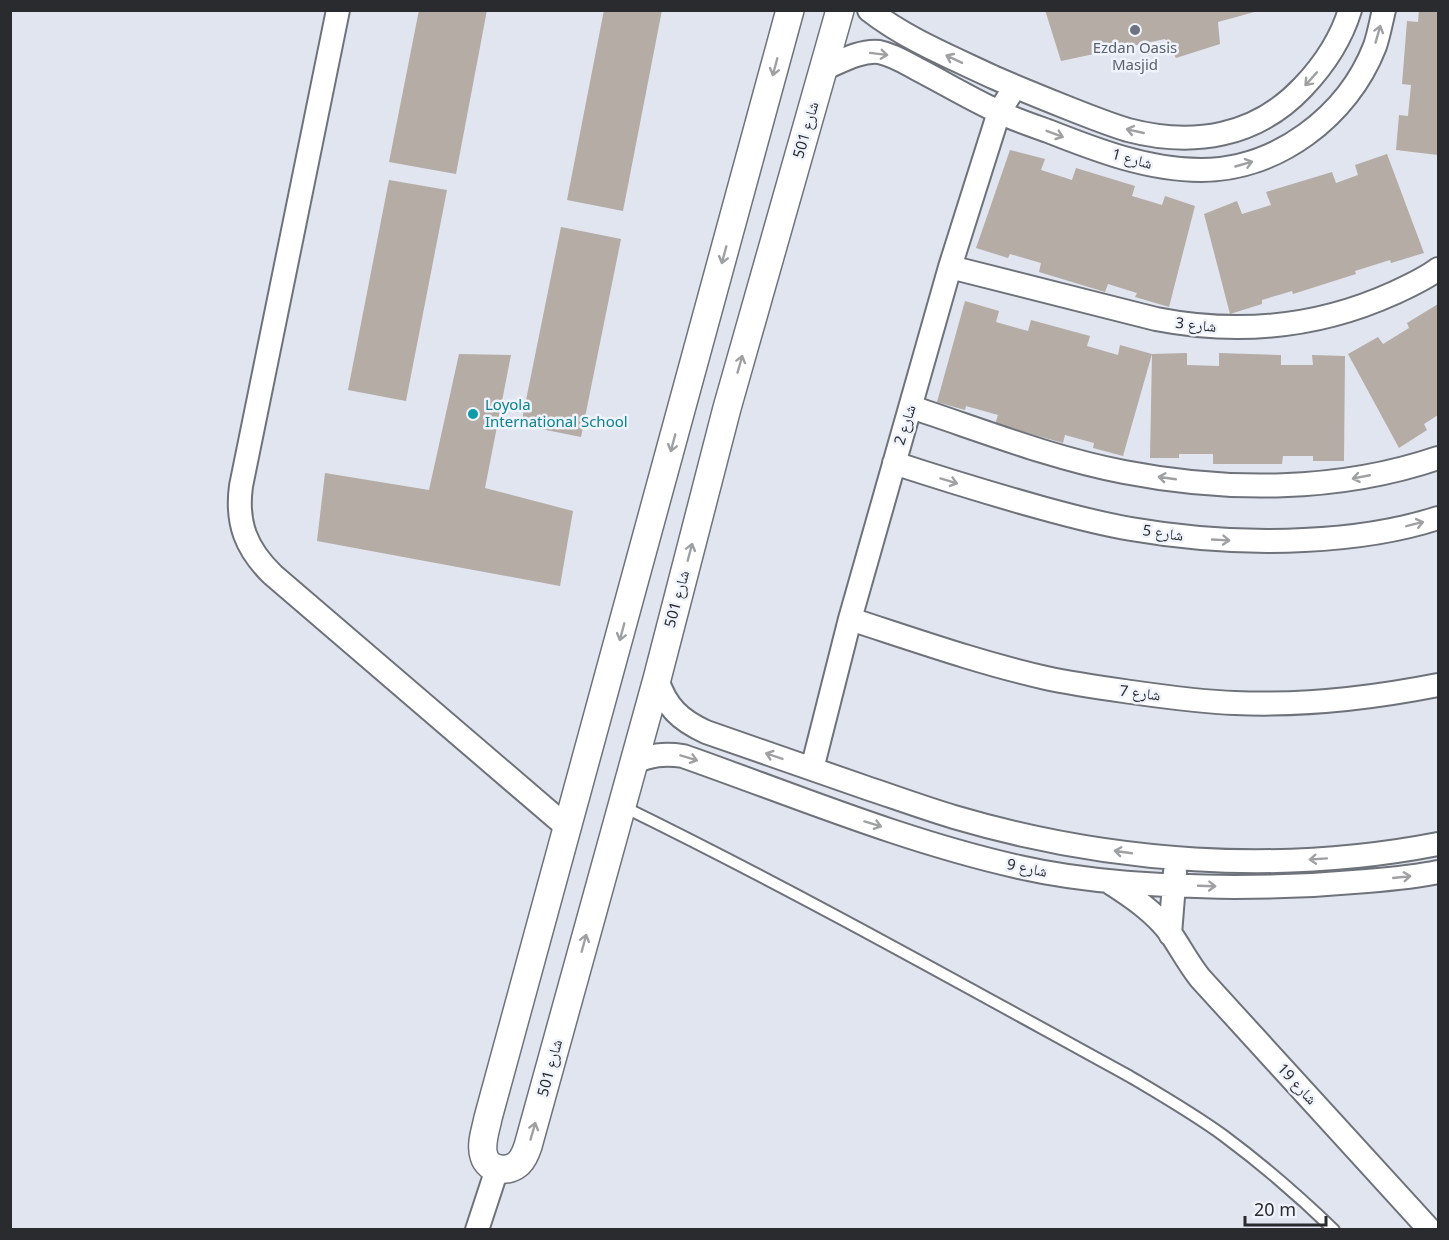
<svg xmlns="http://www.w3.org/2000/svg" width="1449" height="1240" viewBox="0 0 1449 1240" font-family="'Noto Sans','Noto Naskh Arabic',sans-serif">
<rect width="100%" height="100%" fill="#e1e5ef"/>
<path fill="#b4aca5" d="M419 10H487L456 174 389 162Z
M604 10H662L623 211 567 200Z
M1045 10H1258V11L1218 22 1220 44 1176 58 1165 39 1061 61Z
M1419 10H1438V155L1396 150 1399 115 1408 116 1411 85 1402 84 1407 21 1418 22Z
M1010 150 1045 159 1041 170 1072 180 1076 168 1135 186 1132 196 1162 205 1165 196 1195 206 1169 307 1135 297 1137 293 1108 284 1105 292 1039 272 1041 263 1010 254 1008 258 976 248Z
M1387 154 1424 253 1391 263 1390 260 1355 271 1356 274 1293 294 1292 291 1262 300V304L1230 314 1204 214 1237 201 1242 214 1271 205 1266 192 1332 172 1336 183 1358 175 1355 165Z
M389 180 447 190 406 401 348 390Z
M561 227 621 239 581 437 521 425Z
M965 301 999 311 996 322 1028 331 1031 320 1090 336 1087 346 1118 355 1120 345 1152 354 1123 456 1093 448 1094 443 1065 435 1063 443 995 424 998 415 966 406 965 410 937 402Z
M1438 304V415L1424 424 1427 430 1399 448 1348 354 1378 337 1383 344 1409 328 1407 323Z
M1187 353V365L1219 366V353L1281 355V365H1313L1312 355 1345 356 1344 461H1313V456H1283L1282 464H1213V454H1179V458H1150L1152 354Z
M459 354 511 355 485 488 573 511 560 586 317 541 325 473 429 490Z"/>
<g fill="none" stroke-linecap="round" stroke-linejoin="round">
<defs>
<path id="service" d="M622 806C794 890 961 984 1129 1076 1161 1095 1194 1114 1224 1136 1263 1165 1299 1196 1334 1230"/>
<path id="minor" d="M338 10 241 486C236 523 246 549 273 575L568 828
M869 10C906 39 951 57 993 77 1018 88 1043 98 1068 108 1088 116 1108 124 1128 130 1193 147 1256 137 1303 87 1324 65 1341 39 1350 10
M823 69C840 62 860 50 879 52 894 55 908 64 921 71 946 84 971 99 997 111 1013 119 1031 125 1048 131 1096 150 1148 170 1201 170 1277 170 1348 116 1375 46 1379 34 1381 22 1384 10
M950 267 1156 319C1238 335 1317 328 1394 293 1409 286 1425 279 1438 269
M911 407C981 430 1051 458 1124 472 1227 492 1338 492 1438 458
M894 463C943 479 992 494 1042 508 1071 516 1101 524 1131 529 1189 539 1245 543 1304 540 1349 538 1395 532 1438 518
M850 619C915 640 980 663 1046 678 1074 684 1103 688 1131 692 1166 697 1201 702 1235 703 1303 706 1372 698 1438 685
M657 679C666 707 680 720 706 732 759 750 811 769 864 787 894 797 924 808 954 817 1110 863 1279 875 1438 844
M633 763C650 755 664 753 683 756 794 795 903 841 1019 867 1089 883 1163 886 1235 887 1279 887 1323 885 1367 881 1391 879 1415 877 1438 872
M812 769 850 619 950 267 999 112 1015 87
M1109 882C1131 896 1155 912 1171 934 1181 949 1189 964 1200 978L1430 1230
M1170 934 1175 872
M477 1230 497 1169"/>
<path id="tertiary" d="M790 10 488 1118C486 1129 480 1144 484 1156 488 1171 509 1173 519 1163 524 1158 526 1152 528 1146L657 679 727 408 840 10"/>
</defs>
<use href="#service" stroke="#6e727a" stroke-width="14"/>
<use href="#minor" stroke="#6e727a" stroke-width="26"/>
<use href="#tertiary" stroke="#6e727a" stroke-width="30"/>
<use href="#service" stroke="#fff" stroke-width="10"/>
<use href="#minor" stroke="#fff" stroke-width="22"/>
<use href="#tertiary" stroke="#fff" stroke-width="27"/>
</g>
<defs><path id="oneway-shaft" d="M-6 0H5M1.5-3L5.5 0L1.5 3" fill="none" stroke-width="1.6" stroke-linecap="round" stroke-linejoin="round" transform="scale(1.5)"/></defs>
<g stroke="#9fa0a1">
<use href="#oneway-shaft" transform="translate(1378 34) rotate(-74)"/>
<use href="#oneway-shaft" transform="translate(879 54) rotate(7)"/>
<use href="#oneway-shaft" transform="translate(954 59) rotate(-155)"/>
<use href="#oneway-shaft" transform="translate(775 67) rotate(105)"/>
<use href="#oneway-shaft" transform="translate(1311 79) rotate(132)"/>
<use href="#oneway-shaft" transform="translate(1135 131) rotate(-167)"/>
<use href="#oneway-shaft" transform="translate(1055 134) rotate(21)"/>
<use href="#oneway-shaft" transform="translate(1244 164) rotate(-16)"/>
<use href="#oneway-shaft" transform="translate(724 255) rotate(105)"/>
<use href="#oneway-shaft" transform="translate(740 364) rotate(-74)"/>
<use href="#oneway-shaft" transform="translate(673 443) rotate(105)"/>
<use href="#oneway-shaft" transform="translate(1361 477) rotate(169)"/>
<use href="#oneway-shaft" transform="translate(1167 478) rotate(-172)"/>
<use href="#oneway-shaft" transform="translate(949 481) rotate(17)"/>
<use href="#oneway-shaft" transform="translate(1415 524) rotate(-14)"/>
<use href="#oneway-shaft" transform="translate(1221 540) rotate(3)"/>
<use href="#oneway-shaft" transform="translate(690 552) rotate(-75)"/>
<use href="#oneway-shaft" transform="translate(622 632) rotate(105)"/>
<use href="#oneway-shaft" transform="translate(774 756) rotate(-161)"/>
<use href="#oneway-shaft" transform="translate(689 758) rotate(17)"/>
<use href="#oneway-shaft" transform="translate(873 824) rotate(17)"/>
<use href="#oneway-shaft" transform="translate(1123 852) rotate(-172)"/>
<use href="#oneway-shaft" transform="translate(1318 859) rotate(176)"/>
<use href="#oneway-shaft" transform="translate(1402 877) rotate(-6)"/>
<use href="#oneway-shaft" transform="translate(1207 886) rotate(2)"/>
<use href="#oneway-shaft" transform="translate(584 943) rotate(-75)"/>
<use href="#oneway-shaft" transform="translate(533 1131) rotate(-74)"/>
</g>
<circle fill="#6b7280" stroke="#eff3fc" stroke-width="2" cx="1135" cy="30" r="6"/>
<circle fill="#0f9aa8" stroke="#eff3fc" stroke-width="2" cx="473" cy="414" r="6"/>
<g text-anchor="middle" stroke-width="5" stroke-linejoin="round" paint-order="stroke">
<g font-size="15" fill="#5b616d" stroke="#eff3fc">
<text x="1135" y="53">Ezdan Oasis<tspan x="1135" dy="17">Masjid</tspan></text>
</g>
<g font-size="15" fill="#2a2b2f" stroke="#eff3fc">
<text transform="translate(806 130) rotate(-74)" y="5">شارع 501</text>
<text transform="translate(1132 159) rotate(15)" y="5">شارع 1</text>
<text transform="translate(1196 325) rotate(6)" y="5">شارع 3</text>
<text transform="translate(905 425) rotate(-73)" y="5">شارع 2</text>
<text transform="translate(1163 533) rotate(8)" y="5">شارع 5</text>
<text transform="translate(677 599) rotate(-75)" y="5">شارع 501</text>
<text transform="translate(1140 693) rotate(7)" y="5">شارع 7</text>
<text transform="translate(1027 868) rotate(12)" y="5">شارع 9</text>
<text transform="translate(550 1068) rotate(-75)" y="5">شارع 501</text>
<text transform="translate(1297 1084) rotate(47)" y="5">شارع 19</text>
</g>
<g font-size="15" fill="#0d838f" stroke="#eff3fc" text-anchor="start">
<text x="485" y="410">Loyola<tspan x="485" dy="17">International School</tspan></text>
</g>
</g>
<rect width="1449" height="1240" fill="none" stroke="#2a2b2f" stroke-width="24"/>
<path d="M1245 1216v9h81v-9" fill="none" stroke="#2a2b2f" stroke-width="3"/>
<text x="1254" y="1216" font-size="18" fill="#2a2b2f" stroke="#eff3fc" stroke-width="4.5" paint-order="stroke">20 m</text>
</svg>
